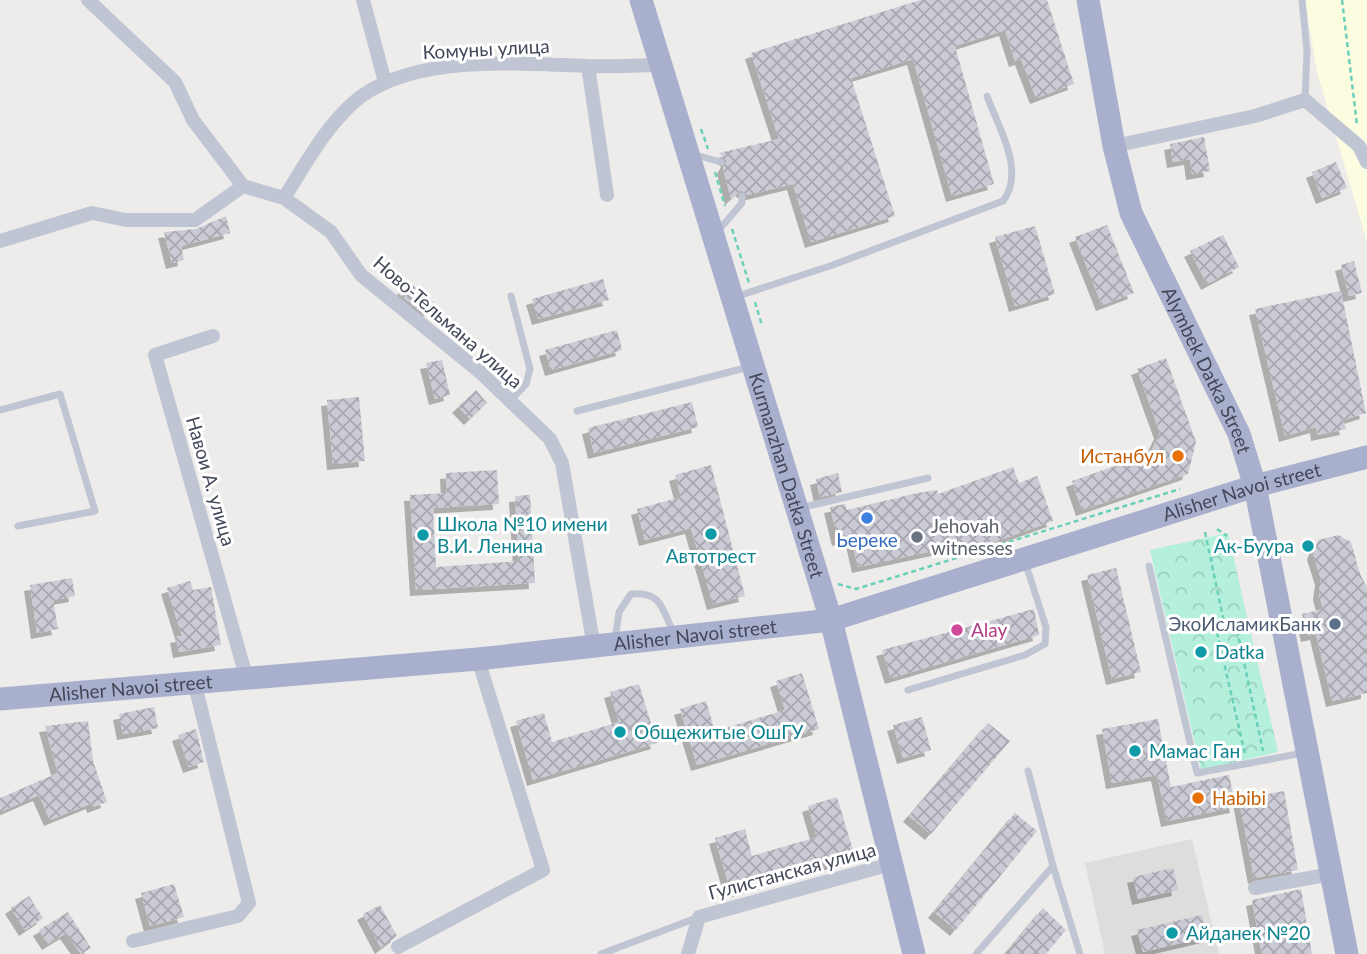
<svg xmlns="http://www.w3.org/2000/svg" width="1367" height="954" viewBox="0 0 1367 954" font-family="Lato,sans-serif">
<defs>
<pattern id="park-crowns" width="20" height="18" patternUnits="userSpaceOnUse" patternTransform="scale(1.75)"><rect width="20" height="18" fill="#b4f0dc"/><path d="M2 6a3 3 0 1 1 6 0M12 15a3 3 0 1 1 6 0" fill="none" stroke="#9ccfbf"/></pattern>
<pattern id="building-cross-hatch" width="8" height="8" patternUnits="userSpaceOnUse" patternTransform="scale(1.75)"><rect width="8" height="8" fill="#cacbd4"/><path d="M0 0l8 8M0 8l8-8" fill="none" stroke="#a6a7af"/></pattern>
<filter id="shadow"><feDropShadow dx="-6" dy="6" stdDeviation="0" flood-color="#0004"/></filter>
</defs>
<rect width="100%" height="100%" fill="#eeeceb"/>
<path fill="#fcfce0" d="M1305 0H1367V242L1317 72Z"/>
<path fill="#dfdddc" d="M1192 839 1219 954H1105L1085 863Z"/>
<path fill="url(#park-crowns)" d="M1228 533 1278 752 1201 770 1150 550Z"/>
<path fill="url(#building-cross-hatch)" filter="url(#shadow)" d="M920 0H1047L1074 84 1036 98 1021 59 1015 61 1005 30 955 46 994 184 952 196 913 59 851 78 895 216 811 242 793 184 748 195 741 190 731 199 723 168 727 161 719 153 779 139 751 53Z
M1204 137 1210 171 1192 174 1190 159 1173 162 1170 144Z
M1336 162 1347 188 1322 198 1312 172Z
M226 216 230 233 181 246 184 260 172 263 164 232 196 229Z
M1107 225 1134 293 1102 305 1075 237Z
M1035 226 1055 294 1015 306 995 237Z
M1223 235 1239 267 1207 284 1190 251Z
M1354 261 1362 293 1349 296 1341 265Z
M603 279 609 300 538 319 532 299Z
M409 282 435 304 425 315 399 294Z
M1341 291 1366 413 1343 420 1346 429 1317 435 1316 427 1285 436 1255 309Z
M617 330 622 350 551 370 545 350Z
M1166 358 1196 442 1188 474 1082 510 1072 481 1150 454 1160 433 1137 369Z
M442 360 450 395 435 399 426 363Z
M476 390 487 403 470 419 458 407Z
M359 397 365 461 333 464 327 400Z
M692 402 698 427 594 453 588 428Z
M711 465 745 596 713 604 691 528 645 540 637 509 681 497 675 475Z
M1013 467 1019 483 1037 476 1053 521 967 552 965 544 858 567 851 536 838 540 830 507 845 504 847 510 917 493 937 490 938 494Z
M497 470 499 504 433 508 436 567 519 561 515 496 530 495 535 583 416 590 410 495 447 493 446 473Z
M838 473 842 492 820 497 816 479Z
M1338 535 1351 542 1360 574 1367 587V693L1332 701 1316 634 1307 636 1302 614 1323 609 1319 594 1321 579 1313 554 1318 540Z
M1116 568 1141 672 1112 679 1087 575Z
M72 578 75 596 53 600 58 629 37 633 30 585Z
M190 581 193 590 211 587 221 645 179 652 176 637 182 636 167 588Z
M1034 609 1039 635 891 678 882 650Z
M802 673 819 729 697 765 680 709 706 701 715 731 785 710 776 681Z
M639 684 657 743 533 780 516 721 544 713 552 742 619 722 610 692Z
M154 707 158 728 123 734 119 714Z
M922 717 931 750 903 758 893 725Z
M1158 719 1171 787 1229 775 1236 807 1167 821 1157 775 1112 783 1102 729Z
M88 721 93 761 107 802 93 807 92 803 50 820 39 795 0 812V798L58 773 45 726Z
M988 723 1010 741 931 834 909 816Z
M196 729 204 762 189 767 178 735Z
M1284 791 1298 870 1254 878 1239 799Z
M837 797 855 857 731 893 715 838 745 829 752 856 817 837 808 806Z
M1015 813 1037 831 956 930 934 912Z
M1173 868 1178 890 1138 899 1133 877Z
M174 884 184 917 150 926 141 893Z
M1301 889 1312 954H1262L1252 900Z
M29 896 43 918 25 930 11 908Z
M380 905 397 936 381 948 363 914Z
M1043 908 1066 930 1046 954H1005Z
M68 912 91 948 81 954 66 933 48 944 39 930Z
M1202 915 1207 937 1143 952 1137 930Z"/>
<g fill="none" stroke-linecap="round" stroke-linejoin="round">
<path stroke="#6bd0ba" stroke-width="2.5" stroke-dasharray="5 3.5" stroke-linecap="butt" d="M1342 0 1357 125
M701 129 708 149
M715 172 725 206
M732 229 749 283
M755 302 762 326
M1217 529 1227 536
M1205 532 1225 627 1216 628 1245 754
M838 584 856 589 1180 489
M1225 627 1236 625 1263 751"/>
<path stroke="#c0c5d4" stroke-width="7" d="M1302 0 1307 51 1305 100
M692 154 721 162
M717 232 742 203V196
M735 297 830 266 1003 201C1026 171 998 127 987 96
M510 401 526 384 530 369 511 296
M0 410 60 394 95 511 18 526
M577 411 749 367
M800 508 928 478
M1149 566 1197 773 1303 753
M615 640 619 612 631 594C662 591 662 609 674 634
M908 690 1025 655 1045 644 1046 627 1025 562
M1028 771 1053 866 1080 954
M601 954 699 917
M976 954 1053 866"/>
<path stroke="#c0c5d4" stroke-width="14" d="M88 0 175 82 193 120 243 186 284 198 331 232 361 275 480 372 550 439 562 463 594 647
M363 0 385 82
M588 66 607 195
M1114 146 1255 116 1305 100 1359 146 1367 162
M284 198C305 165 324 129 353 103 409 53 517 64 587 66 611 67 637 65 662 65
M0 241 92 213 126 220H195L243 186
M213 336 155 355 246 676
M1255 888 1331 874
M133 941 238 916 249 903 194 681
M398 947 543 870 478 659
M688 954 699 917 891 864"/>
<g stroke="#a8b0cd" stroke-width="23">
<path id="s1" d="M641 0 831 620 914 954"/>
<path id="s2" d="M1088 0 1114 146 1131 213 1239 434 1255 486 1347 954"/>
<path id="s3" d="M0 699 478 659 831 620 1255 486 1367 457"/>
</g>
</g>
<g fill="#e8710a" stroke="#fff" stroke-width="2.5">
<circle cx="1178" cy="456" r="7"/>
<circle cx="1198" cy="798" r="7"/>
</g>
<circle fill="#3f7fe0" stroke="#fff" stroke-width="2.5" cx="867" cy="518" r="7"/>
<g fill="#0f9aa8" stroke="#fff" stroke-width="2.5">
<circle cx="711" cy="534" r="7"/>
<circle cx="423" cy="535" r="7"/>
<circle cx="1308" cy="546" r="7"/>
<circle cx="1201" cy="652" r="7"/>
<circle cx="620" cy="732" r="7"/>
<circle cx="1135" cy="751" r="7"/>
<circle cx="1172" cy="933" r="7"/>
</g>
<circle fill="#6b7280" stroke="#fff" stroke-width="2.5" cx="917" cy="537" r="7"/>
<circle fill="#5c6f8a" stroke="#fff" stroke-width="2.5" cx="1335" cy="624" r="7"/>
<circle fill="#d1479c" stroke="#fff" stroke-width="2.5" cx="957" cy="630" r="7"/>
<g text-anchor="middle" stroke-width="6" stroke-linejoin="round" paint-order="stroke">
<g font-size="19" fill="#434859" stroke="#fff">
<text transform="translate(486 49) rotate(-3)" y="7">Комуны улица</text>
<text transform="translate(448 322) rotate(41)" y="7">Ново-Тельмана улица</text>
<text dy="7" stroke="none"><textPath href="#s2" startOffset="392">Alymbek Datka Street</textPath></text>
<text dy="7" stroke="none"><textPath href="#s1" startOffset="497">Kurmanzhan Datka Street</textPath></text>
<text transform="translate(211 481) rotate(74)" y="7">Навои А. улица</text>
<text dy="7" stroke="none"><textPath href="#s3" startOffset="1265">Alisher Navoi street</textPath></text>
<text dy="7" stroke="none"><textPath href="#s3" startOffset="698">Alisher Navoi street</textPath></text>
<text dy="7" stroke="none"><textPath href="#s3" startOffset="131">Alisher Navoi street</textPath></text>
<text transform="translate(792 871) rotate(-15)" y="7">Гулистанская улица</text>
</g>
<g font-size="19" fill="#c56008" stroke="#fff" text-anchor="end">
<text x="1164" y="463">Истанбул</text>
<text x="1212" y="805" text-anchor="start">Habibi</text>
</g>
<g font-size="19" fill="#0d838f" stroke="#fff" text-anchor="start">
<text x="437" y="531">Школа №10 имени<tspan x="437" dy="22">В.И. Ленина</tspan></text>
<text x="1294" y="553" text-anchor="end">Ак-Буура</text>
<text x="711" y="563" text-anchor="middle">Автотрест</text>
<text x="1215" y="659">Datka</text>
<text x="634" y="739">Общежитые ОшГУ</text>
<text x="1149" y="758">Мамас Ган</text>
<text x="1186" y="940">Айданек №20</text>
</g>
<g font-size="19" fill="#5b616d" stroke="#fff" text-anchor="start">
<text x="931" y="533">Jehovah<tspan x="931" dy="22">witnesses</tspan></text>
</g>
<g font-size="19" fill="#366cbe" stroke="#fff">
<text x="867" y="547">Ьереке</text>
</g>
<g font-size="19" fill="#4e5e75" stroke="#fff" text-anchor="end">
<text x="1321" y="631">ЭкоИсламикБанк</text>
</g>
<g font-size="19" fill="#b23c85" stroke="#fff" text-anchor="start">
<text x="971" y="637">Alay</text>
</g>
</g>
</svg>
